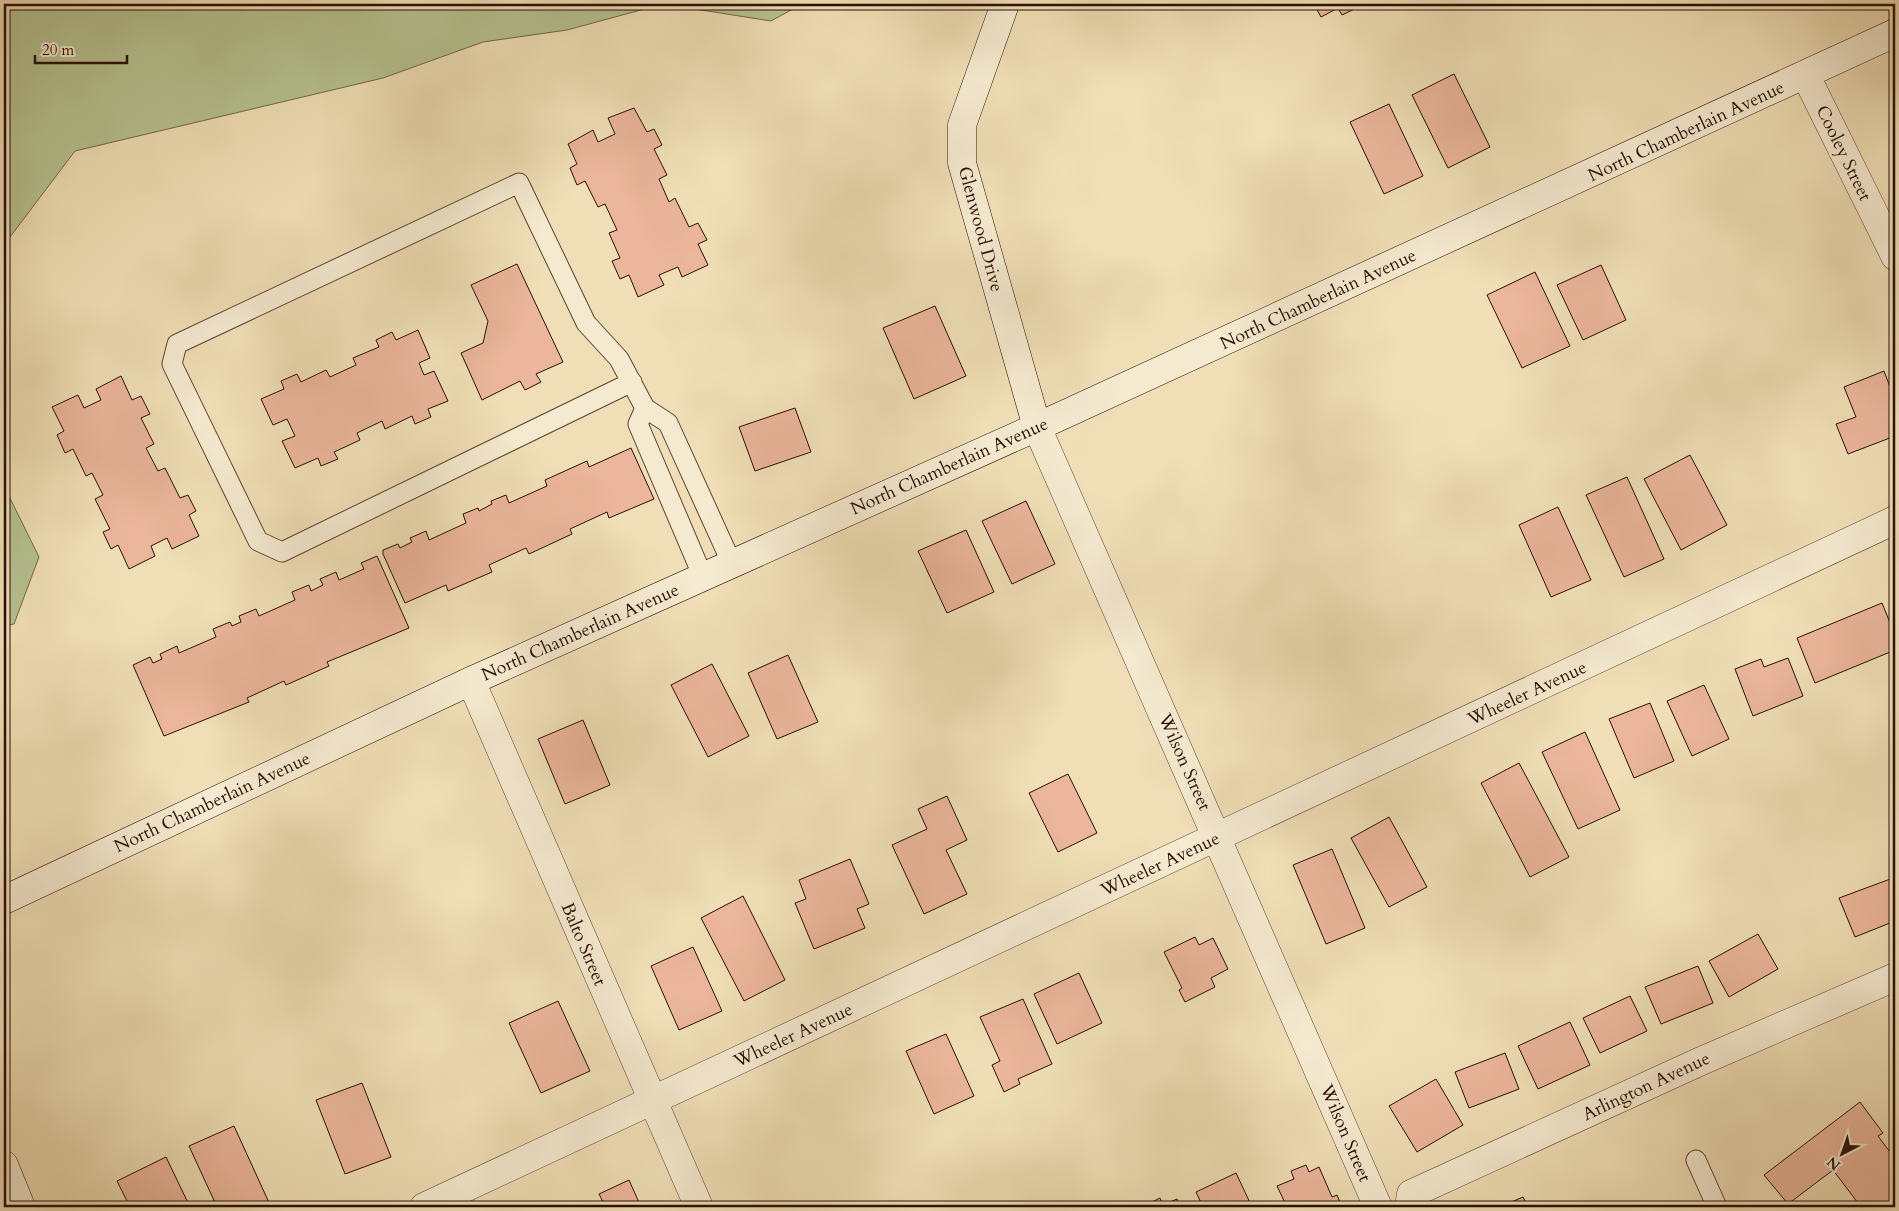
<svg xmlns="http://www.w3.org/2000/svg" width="1899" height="1211" viewBox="0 0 1899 1211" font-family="Cardo,serif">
<rect width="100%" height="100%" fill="#f0dfb6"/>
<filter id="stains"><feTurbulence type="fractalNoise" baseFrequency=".004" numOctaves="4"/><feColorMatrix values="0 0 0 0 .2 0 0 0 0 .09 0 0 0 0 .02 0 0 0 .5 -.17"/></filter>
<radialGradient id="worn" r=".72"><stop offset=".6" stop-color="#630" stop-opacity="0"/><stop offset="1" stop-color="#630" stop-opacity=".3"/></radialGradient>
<path fill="#b6c291" stroke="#70684a" d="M4 4H802L771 21 663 4 567 30 483 42 383 78 75 151 4 245Z
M4 486 39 557 14 624 4 626Z"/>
<path fill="#ebb69b" stroke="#290f04" d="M1314 4H1365L1342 15 1338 8 1321 17Z
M1454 74 1490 147 1448 168 1412 95Z
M1389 104 1423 176 1384 194 1350 122Z
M634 108 647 132 654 129 662 145 654 149 667 175 659 179 669 202 675 198 689 227 698 223 707 240 698 244 708 265 682 277 678 267 659 275 664 285 638 297 629 275 620 279 612 261 620 258 609 233 617 230 605 204 598 207 585 181 577 185 570 168 577 164 568 144 593 130 598 142 615 134 608 118Z
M517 264 563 362 536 374 541 382 525 390 520 381 482 400 461 353 483 343 488 321 471 285Z
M1601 265 1626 320 1583 340 1557 285Z
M1535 272 1570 346 1522 368 1487 295Z
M935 306 966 376 914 399 883 328Z
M418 330 430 358 419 363 424 375 434 371 448 401 428 409 431 417 415 424 412 416 385 429 382 421 357 433 360 440 334 452 338 459 321 466 318 458 295 468 282 441 295 436 287 419 273 425 261 399 284 389 281 381 297 374 301 382 326 370 330 377 356 365 353 358 379 347 376 340 392 332 396 340Z
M1884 371 1895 400V436L1848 454 1836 424 1856 417 1844 387Z
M121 376 132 400 141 396 150 414 141 418 154 444 146 448 158 471 165 468 180 498 188 495 196 511 189 515 199 536 172 549 167 538 151 546 155 556 129 569 118 545 111 549 103 532 110 529 95 499 103 495 92 473 86 476 73 449 65 453 57 435 64 431 52 407 78 395 84 408 101 400 96 389Z
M795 408 811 452 755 471 739 427Z
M631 448 654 499 609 518 607 512 570 529 572 534 529 554 526 548 489 565 492 572 448 591 446 585 405 603 383 554V550L398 544 400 548 412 542 410 538 426 531 429 540 466 523 463 514 478 508 479 511 492 504 491 501 506 495 509 503 547 486 545 480 587 461 589 467Z
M1690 455 1727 525 1681 550 1644 479Z
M1627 477 1664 559 1624 577 1586 495Z
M1026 501 1055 564 1012 584 982 521Z
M1558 507 1591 580 1551 597 1519 525Z
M966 530 994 592 947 613 918 551Z
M377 556 409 628 327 662 329 666 286 685 284 681 247 698 249 702 164 736 133 665 150 657 153 663 162 659 160 654 177 646 179 653 216 637 213 629 230 622 232 626 241 622 239 616 256 609 259 616 295 600 292 592 309 585 311 591 323 585 320 579 336 572 339 580 364 569 361 563Z
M1882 603 1895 635V650L1815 683 1797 638Z
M788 655 818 722 777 739 748 673Z
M1788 658 1803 696 1753 716 1735 669 1761 659 1764 667Z
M712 664 749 736 708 757 671 685Z
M1704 685 1729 739 1692 756 1667 701Z
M1650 703 1674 761 1634 778 1609 719Z
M583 720 610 785 565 804 538 739Z
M1585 732 1620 810 1578 829 1542 752Z
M1519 763 1569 857 1530 877 1481 783Z
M1068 774 1097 833 1058 852 1029 793Z
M947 796 967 840 946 850 967 894 924 914 892 845 927 829 918 809Z
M1389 817 1427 887 1389 907 1351 838Z
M1332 849 1365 928 1326 944 1293 865Z
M850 859 869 904 857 909 865 928 814 949 795 903 806 899 799 880Z
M1893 878 1895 883V921L1855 937 1839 898Z
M743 896 785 980 744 1001 701 918Z
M1758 934 1778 969 1729 997 1709 961Z
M1195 937 1199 945 1213 938 1228 969 1211 978 1215 987 1185 1002 1179 990 1182 988 1164 952Z
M693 947 722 1011 679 1030 651 966Z
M1698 966 1713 1003 1661 1024 1645 987Z
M1079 973 1102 1023 1057 1044 1034 994Z
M1630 996 1647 1031 1600 1053 1583 1018Z
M1023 999 1052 1064 1018 1079 1020 1084 1004 1092 992 1065 1000 1061 980 1017Z
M558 1001 590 1071 541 1093 509 1023Z
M1570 1022 1590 1065 1538 1089 1518 1046Z
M946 1034 974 1096 934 1114 906 1051Z
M1505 1053 1519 1089 1469 1108 1455 1072Z
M1436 1079 1463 1125 1417 1152 1389 1106Z
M362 1083 391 1157 345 1174 316 1100Z
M1860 1102 1883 1133 1878 1136 1895 1159V1207H1861L1833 1170 1788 1204 1764 1175Z
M234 1126 271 1207H217L189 1146Z
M166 1157 190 1207H130L117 1181Z
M1306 1165 1309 1172 1319 1167 1332 1197 1337 1195 1342 1207H1287L1277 1186 1294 1179 1291 1171Z
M1236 1173 1252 1207H1203L1196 1192Z
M629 1180 641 1207H602L605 1206 599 1194Z
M1523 1197 1528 1207H1500Z
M1160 1198 1163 1205 1177 1199 1181 1207H1147L1146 1205Z"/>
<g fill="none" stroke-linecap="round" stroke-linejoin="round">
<defs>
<path id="lane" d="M632 382 282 552 258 541 172 364 177 344 519 183 586 323 619 359 645 408
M703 577 638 424 645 408 668 423 732 564
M1696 1160 1717 1207"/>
<path id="street" d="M1806 76 1895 256
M1037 427 1378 1207
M471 681 699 1207
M424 1207 1895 520
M1409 1207 1411 1194 1699 1062 1895 977"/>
<path id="secondary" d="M1005 4 962 125V163L1037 427
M4 900 471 681 1037 427 1895 33
M4 1165 21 1207"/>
</defs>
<use href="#lane" stroke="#5b4330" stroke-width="21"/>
<use href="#street" stroke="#5b4330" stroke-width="29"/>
<use href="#secondary" stroke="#290f04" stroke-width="29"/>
<use href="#lane" stroke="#f5ead0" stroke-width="19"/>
<use href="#street" stroke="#f5ead0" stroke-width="28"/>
<use href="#secondary" stroke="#f5ead0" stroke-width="28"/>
</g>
<g text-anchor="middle" stroke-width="5" stroke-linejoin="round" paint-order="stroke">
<g font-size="18" fill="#290f04" stroke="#f5ead0">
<text transform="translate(1686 131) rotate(-25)" y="6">North Chamberlain Avenue</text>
<text transform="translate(1844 153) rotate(64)" y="6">Cooley Street</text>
<text transform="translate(981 229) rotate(75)" y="6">Glenwood Drive</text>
<text transform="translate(1318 299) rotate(-25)" y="6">North Chamberlain Avenue</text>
<text transform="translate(949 466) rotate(-24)" y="6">North Chamberlain Avenue</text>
<text transform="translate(580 632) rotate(-24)" y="6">North Chamberlain Avenue</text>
<text transform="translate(1527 693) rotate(-25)" y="6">Wheeler Avenue</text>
<text transform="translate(1185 762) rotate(66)" y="6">Wilson Street</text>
<text transform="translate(212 802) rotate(-25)" y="6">North Chamberlain Avenue</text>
<text transform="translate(1160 864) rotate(-25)" y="6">Wheeler Avenue</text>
<text transform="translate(584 944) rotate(67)" y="6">Balto Street</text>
<text transform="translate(793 1035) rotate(-25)" y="6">Wheeler Avenue</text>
<text transform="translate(1646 1086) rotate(-25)" y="6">Arlington Avenue</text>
<text transform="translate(1346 1133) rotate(67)" y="6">Wilson Street</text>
</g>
</g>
<rect width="1899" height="1211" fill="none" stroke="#f0dfb6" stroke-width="20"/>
<rect x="5" y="5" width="1889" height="1201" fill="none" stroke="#290f04" stroke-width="2.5"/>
<rect x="10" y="10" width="1879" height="1191" fill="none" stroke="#290f04"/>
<g transform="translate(1842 1154) rotate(221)" stroke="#f5ead0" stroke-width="4" paint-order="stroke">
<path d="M0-4L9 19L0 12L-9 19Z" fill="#290f04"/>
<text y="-8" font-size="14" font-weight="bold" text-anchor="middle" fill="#290f04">N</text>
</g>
<path d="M35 55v8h92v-8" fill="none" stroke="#290f04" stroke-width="2.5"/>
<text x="42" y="55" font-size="15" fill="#290f04" stroke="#f5ead0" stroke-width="4" paint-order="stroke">20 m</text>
<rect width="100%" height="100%" filter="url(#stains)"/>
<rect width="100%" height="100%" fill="url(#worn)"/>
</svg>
